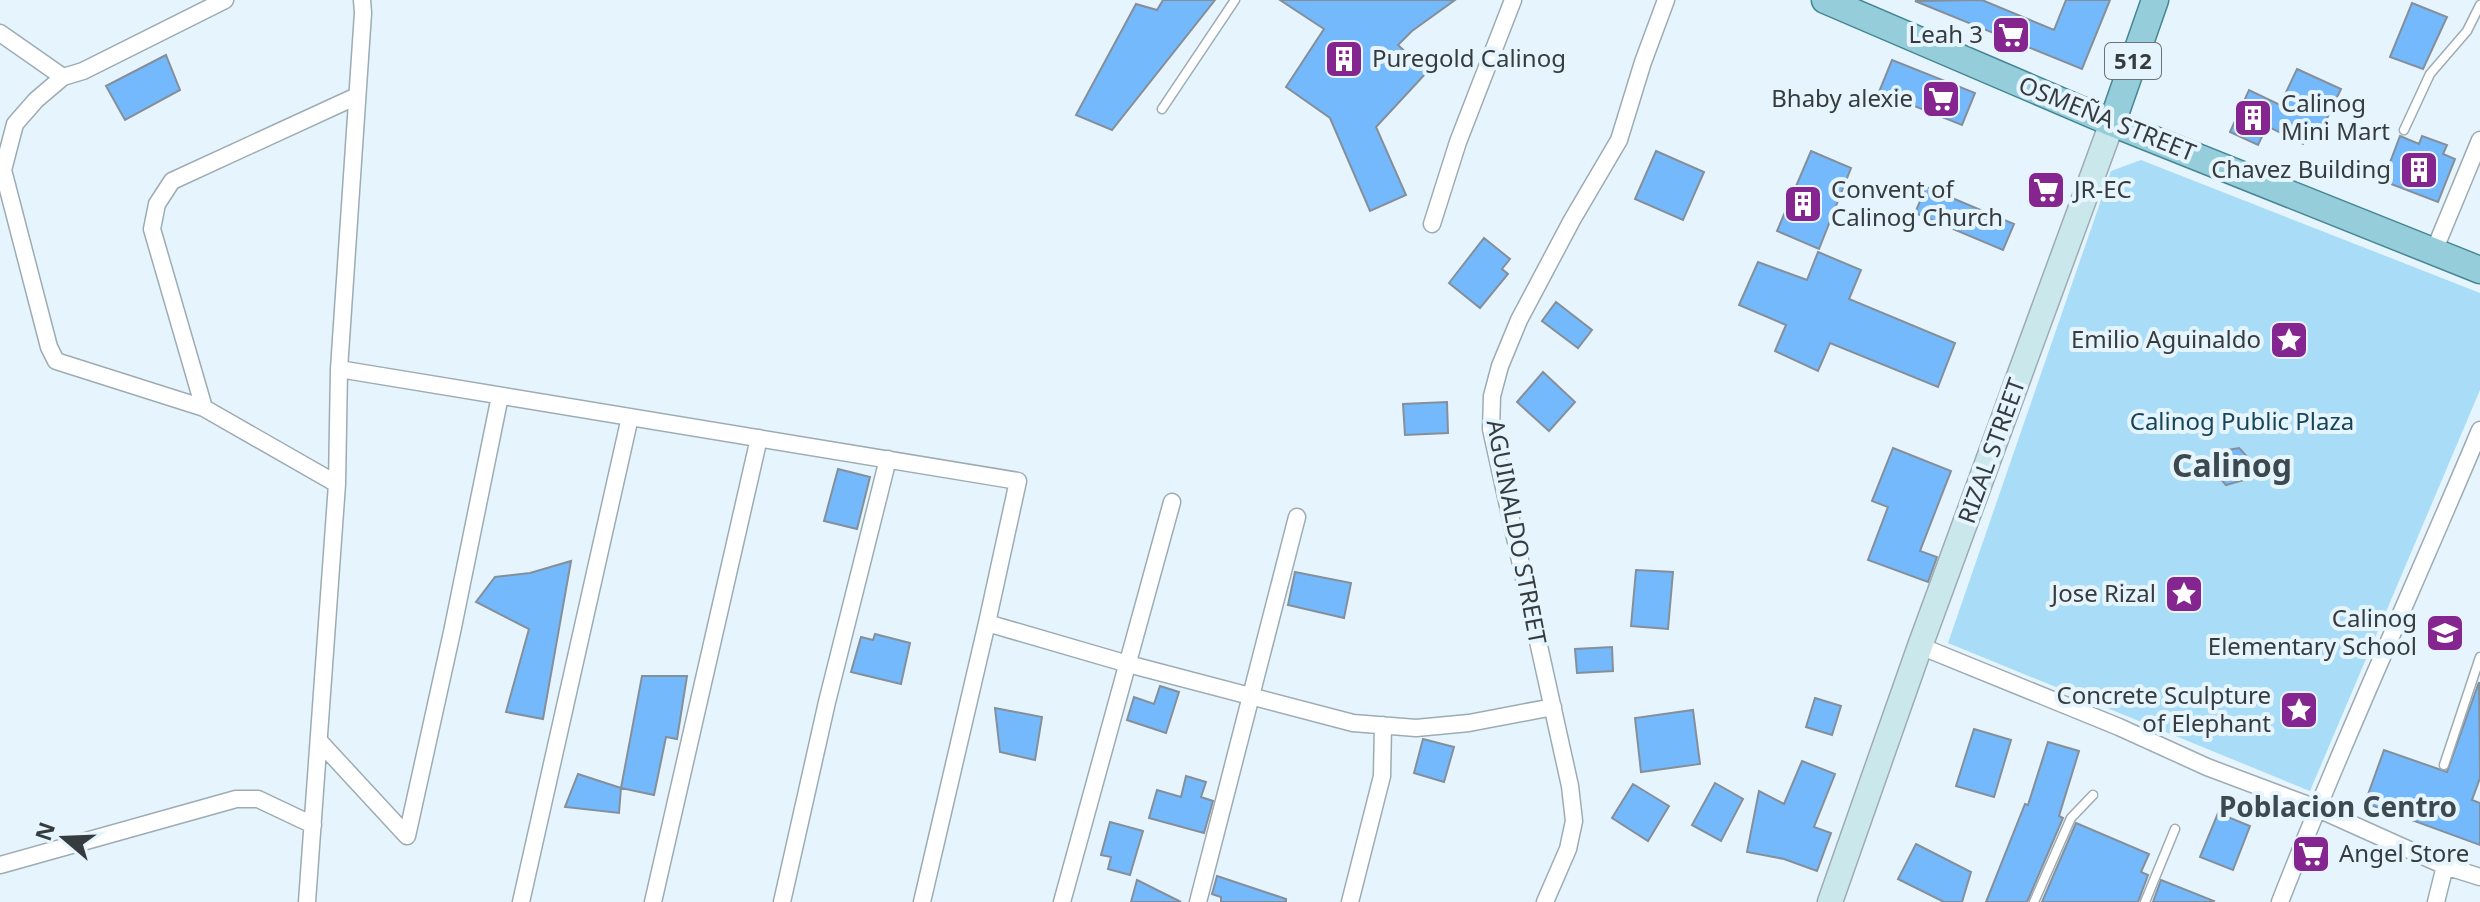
<svg xmlns="http://www.w3.org/2000/svg" width="2480" height="902" viewBox="0 0 2480 902" font-family="'Noto Sans',sans-serif">
<rect width="100%" height="100%" fill="#e6f5fd"/>
<path fill="#a8dcf7" d="M2141 160 2480 293V390L2310 791 1948 643 2111 171Z"/>
<path fill="#75b9fd" stroke="#858f9a" stroke-width="2" d="M1163 0H1215L1112 130 1076 115 1136 4 1157 10Z
M1280 0H1455L1412 31 1398 45 1427 72 1376 127 1406 195 1370 211 1330 118 1286 87 1324 29Z
M1982 0 2054 30 2066 0H2110L2082 69 1915 1Z
M2412 3 2447 17 2423 69 2390 57Z
M166 55 180 90 125 120 106 86Z
M1892 60 1975 93 1962 125 1879 92Z
M2297 69 2341 89 2321 131 2311 126 2303 144 2267 126 2258 145 2230 132 2249 90 2280 105Z
M2400 136 2419 144 2422 136 2447 145 2443 154 2455 159 2438 202 2383 181Z
M1656 151 1704 172 1683 220 1635 199Z
M1811 151 1851 168 1819 249 1777 231Z
M1926 187 2014 224 2003 250 1915 213Z
M1484 238 1510 259 1502 269 1508 274 1480 308 1449 283Z
M1818 252 1861 270 1849 299 1955 343 1938 387 1830 343 1818 371 1775 351 1786 325 1739 305 1758 262 1807 280Z
M1556 302 1592 330 1578 348 1542 321Z
M1543 372 1575 402 1549 431 1517 402Z
M1447 402 1448 433 1405 435 1403 404Z
M1893 448 1951 471 1920 551 1937 557 1928 582 1868 560 1888 507 1872 501Z
M2239 448 2251 461 2244 480 2226 485 2214 471 2222 451Z
M838 469 870 477 857 529 824 521Z
M571 561 543 719 506 712 529 629 476 602 495 577 530 573Z
M1636 570 1673 572 1668 629 1631 626Z
M1295 572 1351 583 1344 618 1288 605Z
M875 634 910 643 901 684 851 672 861 637 873 640Z
M1612 647 1613 671 1577 673 1575 649Z
M642 676H687L677 739 666 737 654 795 621 788Z
M2479 682 2480 778 2472 800 2480 803V845L2365 803 2384 750 2447 772Z
M1160 686 1179 692 1166 733 1127 720 1134 697 1154 704Z
M1815 698 1841 706 1832 735 1806 727Z
M995 708 1042 717 1035 760 1000 752Z
M1693 710 1700 764 1641 772 1635 718Z
M1974 729 2011 740 1994 797 1956 786Z
M1423 739 1454 747 1444 782 1414 773Z
M2048 742 2079 751 2059 816 2063 818 2027 902H1986L2025 804 2028 805Z
M1802 761 1835 774 1814 827 1831 833 1817 871 1784 859 1747 852 1759 791 1784 804Z
M578 774 621 788 619 813 565 807Z
M1186 776 1206 782 1201 797 1213 801 1204 833 1149 818 1157 790 1181 797Z
M1715 783 1743 799 1721 841 1692 825Z
M1633 784 1669 806 1648 841 1612 818Z
M2218 813 2250 826 2233 870 2200 857Z
M1110 822 1143 831 1130 875 1108 869 1111 857 1101 855Z
M2076 823 2149 854 2141 872 2148 875 2138 902H2042Z
M1916 844 1971 872 1962 902H1944L1898 879Z
M1217 876 1286 899V902H1221V897L1212 894Z
M1137 880 1181 902H1131Z
M2161 880 2214 901 2213 902H2153Z"/>
<g fill="none" stroke-linecap="round" stroke-linejoin="round">
<defs>
<path id="lane" d="M1162 109 1235 0
M2404 130 2430 74 2467 31 2480 5
M2444 765 2480 657
M2034 902 2071 818 2093 795
M2145 902 2175 829"/>
<path id="street" d="M225 0 83 71 63 77 36 100 15 124 3 170 49 347 56 361 204 408 337 484
M0 33 63 77
M1432 224 1458 142 1513 0
M2434 251 2480 140
M339 369 1018 481 987 623 922 902
M204 408 152 229 157 204 172 181 357 96
M987 623 1128 664 1353 723 1416 728 1469 723 1553 707
M1920 646 2119 727 2207 767 2316 808 2445 866 2480 877
M320 742 407 836
M407 836 452 632 500 396
M0 865 236 799H258L313 825
M307 902 337 484 339 369 363 13 362 0
M521 902 630 417
M653 902 759 438
M782 902 827 702 888 459
M1062 902 1172 502
M1198 902 1297 517
M1350 902 1382 776 1383 725
M1545 902 1568 849 1574 821 1570 786 1491 429 1492 396 1500 366 1519 320 1572 220 1619 140 1643 62 1666 0
M2280 902C2342 743 2414 587 2480 430
M2436 902 2445 866"/>
<path id="secondary" d="M1830 902 1920 646 2112 123"/>
<path id="primary" d="M1825 0 2112 123 2480 270
M2112 123 2155 0"/>
</defs>
<use href="#lane" stroke="#9dacb3" stroke-width="11"/>
<use href="#street" stroke="#9dacb3" stroke-width="19"/>
<use href="#secondary" stroke="#9dacb3" stroke-width="27"/>
<use href="#primary" stroke="#468693" stroke-width="29"/>
<use href="#lane" stroke="#fff" stroke-width="8"/>
<use href="#street" stroke="#fff" stroke-width="16"/>
<use href="#secondary" stroke="#cae7ec" stroke-width="24"/>
<use href="#primary" stroke="#95ceda" stroke-width="26"/>
</g>
<defs>
<symbol id="supermarket-square" viewBox="-11 -11 22 22"><rect x="-9" y="-9" width="18" height="18" rx="4" fill="#842590" stroke="#e6f5fd"/><path d="M-6-5.5h2.5l.6 2H6L4.5 2H-2.5L-4.4-4H-6ZM-1.5 3.2a1.3 1.3 0 1 0 .1 0ZM3 3.2a1.3 1.3 0 1 0 .1 0Z" fill="#fff"/></symbol>
<symbol id="building-square" viewBox="-11 -11 22 22"><rect x="-9" y="-9" width="18" height="18" rx="4" fill="#842590" stroke="#e6f5fd"/><path d="M-4-6H4V6H1V3H-1V6H-4ZM-2.5-4.3h1.7v1.8h-1.7ZM.8-4.3h1.7v1.8H.8ZM-2.5-1h1.7V.8h-1.7ZM.8-1h1.7V.8H.8Z" fill="#fff"/></symbol>
<symbol id="sight-square" viewBox="-11 -11 22 22"><rect x="-9" y="-9" width="18" height="18" rx="4" fill="#842590" stroke="#e6f5fd"/><path d="M0-6L1.8-2.2L6-1.7L2.9 1.2L3.7 5.4L0 3.3L-3.7 5.4L-2.9 1.2L-6-1.7L-1.8-2.2Z" fill="#fff"/></symbol>
<symbol id="school-square" viewBox="-11 -11 22 22"><rect x="-9" y="-9" width="18" height="18" rx="4" fill="#842590" stroke="#e6f5fd"/><path d="M0-5L7-2L0 1L-7-2ZM-4 1L0 2.5L4 1V4Q0 6-4 4Z" fill="#fff"/></symbol>
</defs>
<g fill-rule="evenodd">
<use href="#supermarket-square" x="1989" y="13" width="44" height="44"/>
<use href="#building-square" x="1322" y="37" width="44" height="44"/>
<use href="#supermarket-square" x="1919" y="77" width="44" height="44"/>
<use href="#building-square" x="2231" y="96" width="44" height="44"/>
<use href="#building-square" x="2397" y="148" width="44" height="44"/>
<use href="#supermarket-square" x="2024" y="168" width="44" height="44"/>
<use href="#building-square" x="1781" y="182" width="44" height="44"/>
<use href="#sight-square" x="2267" y="318" width="44" height="44"/>
<use href="#sight-square" x="2162" y="572" width="44" height="44"/>
<use href="#school-square" x="2423" y="611" width="44" height="44"/>
<use href="#sight-square" x="2277" y="688" width="44" height="44"/>
<use href="#supermarket-square" x="2289" y="832" width="44" height="44"/>
</g>
<g text-anchor="middle" stroke-width="8" stroke-linejoin="round" paint-order="stroke">
<rect fill="#e6f5fd" stroke="#6a7377" stroke-width="2" x="2105" y="43" width="56" height="36" rx="6"/>
<g font-size="22" font-weight="bold" fill="#353b3e">
<text x="2133" y="69">512</text>
</g>
<g font-size="24" fill="#353b3e" stroke="#e6f5fd" text-anchor="end">
<text x="1983" y="43">Leah 3</text>
<text x="1372" y="67" text-anchor="start">Puregold Calinog</text>
<text x="1913" y="107">Bhaby alexie</text>
<text x="2281" y="112" text-anchor="start">Calinog<tspan x="2281" dy="28">Mini Mart</tspan></text>
<text x="2391" y="178">Chavez Building</text>
<text x="1831" y="198" text-anchor="start">Convent of<tspan x="1831" dy="28">Calinog Church</tspan></text>
<text x="2074" y="198" text-anchor="start">JR-EC</text>
<text x="2261" y="348">Emilio Aguinaldo</text>
<text x="2156" y="602">Jose Rizal</text>
<text x="2417" y="627">Calinog<tspan x="2417" dy="28">Elementary School</tspan></text>
<text x="2271" y="704">Concrete Sculpture<tspan x="2271" dy="28">of Elephant</tspan></text>
<text x="2339" y="862" text-anchor="start">Angel Store</text>
</g>
<g font-size="24" fill="#353b3e" stroke="#e6f5fd">
<text transform="translate(2107 119) rotate(22)" y="8">OSMEÑA STREET</text>
<text transform="translate(1992 451) rotate(-70)" y="8">RIZAL STREET</text>
<text transform="translate(1516 532) rotate(79)" y="8">AGUINALDO STREET</text>
</g>
<g font-size="24" fill="#164458" stroke="#e6f5fd">
<text x="2242" y="430">Calinog Public Plaza</text>
</g>
<g font-size="28" font-weight="bold" fill="#3c494f" stroke="#e6f5fd">
<text x="2338" y="817">Poblacion Centro</text>
</g>
<g font-size="32" font-weight="bold" fill="#3c494f" stroke="#e6f5fd">
<text x="2232" y="477">Calinog</text>
</g>
</g>
<g transform="translate(64 838) rotate(289)" stroke="#e6f5fd" stroke-width="6" paint-order="stroke">
<path d="M0-6L14 30L0 20L-14 30Z" fill="#353b3e"/>
<text y="-12" font-size="22" font-weight="bold" text-anchor="middle" fill="#353b3e">N</text>
</g>
</svg>
